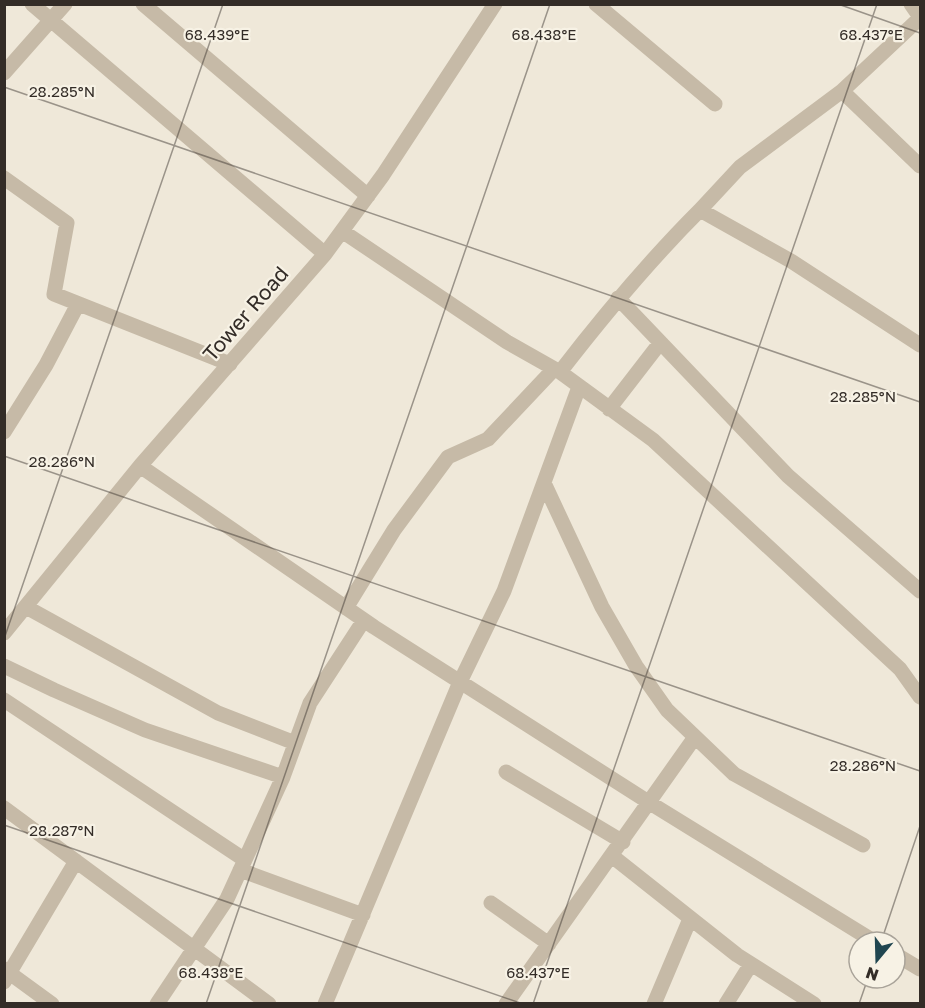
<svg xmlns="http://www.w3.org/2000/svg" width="925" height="1008" viewBox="0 0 925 1008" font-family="'Golos Text',sans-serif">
<rect width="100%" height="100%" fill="#efe8d9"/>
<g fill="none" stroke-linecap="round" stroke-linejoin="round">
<path stroke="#c6baa7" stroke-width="15" d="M32 4 325 254
M143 4 368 196
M596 4 715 104
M911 4 920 17
M4 73 65 4
M842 91 920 166
M4 178 67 223 54 294 230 364
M700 210 740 167 842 91 920 18
M342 231 507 342 560 372C604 315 649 261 700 210L791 261 920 345
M618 298 788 476 920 591
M560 372 653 440 900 669 920 697
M609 409 660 343
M4 432 46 365 78 304
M140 466 374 627 650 803 875 942
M544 483 602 607 636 666 667 710 734 774 863 845
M26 607 218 713 295 743
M346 608 394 530 448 457 488 439 554 369
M4 633 140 466 325 254 383 175 495 4
M4 666 54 690 145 730 283 777
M4 700 245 860
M506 772 623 842
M4 808 269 1004
M612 856 737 955 814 1004
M240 870 363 915
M491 903 549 944
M895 954 920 969
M4 969 52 1004
M4 982 76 861
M157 1004 227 899 283 777 310 703 364 620
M325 1004 460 682 504 591 579 387
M506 1004 695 737
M654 1004 690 919
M726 1004 751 964"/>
</g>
<path fill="none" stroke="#332c27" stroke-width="1.5" stroke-opacity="0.45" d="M838 4 920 33M4 87 920 402M4 456 920 771M4 639 223 4M4 825 523 1004M881 942 920 826M206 1004 550 4M533 1004 877 4M859 1004 868 978"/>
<g text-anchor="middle" stroke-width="4.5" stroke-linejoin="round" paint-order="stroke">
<g font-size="21" fill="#332c27" stroke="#f7f2e5">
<text transform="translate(246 314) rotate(-49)" y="7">Tower Road</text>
</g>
</g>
<g font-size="15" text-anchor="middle" fill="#332c27" stroke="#f7f2e5" stroke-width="4.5" stroke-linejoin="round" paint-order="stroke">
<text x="544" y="40">68.438°E</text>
<text x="871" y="40">68.437°E</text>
<text x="217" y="40">68.439°E</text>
<text x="62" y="97">28.285°N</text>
<text x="863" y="402">28.285°N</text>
<text x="62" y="467">28.286°N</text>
<text x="863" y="771">28.286°N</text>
<text x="62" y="836">28.287°N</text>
<text x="211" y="978">68.438°E</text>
<text x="538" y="978">68.437°E</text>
</g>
<rect width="925" height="1008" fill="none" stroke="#332c27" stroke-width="12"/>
<g transform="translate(877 960) rotate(199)"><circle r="28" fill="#f7f2e5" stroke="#a9a399" stroke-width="1.5"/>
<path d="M0-4.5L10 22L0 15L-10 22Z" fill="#204650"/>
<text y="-9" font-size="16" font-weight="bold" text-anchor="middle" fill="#332c27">N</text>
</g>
</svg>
